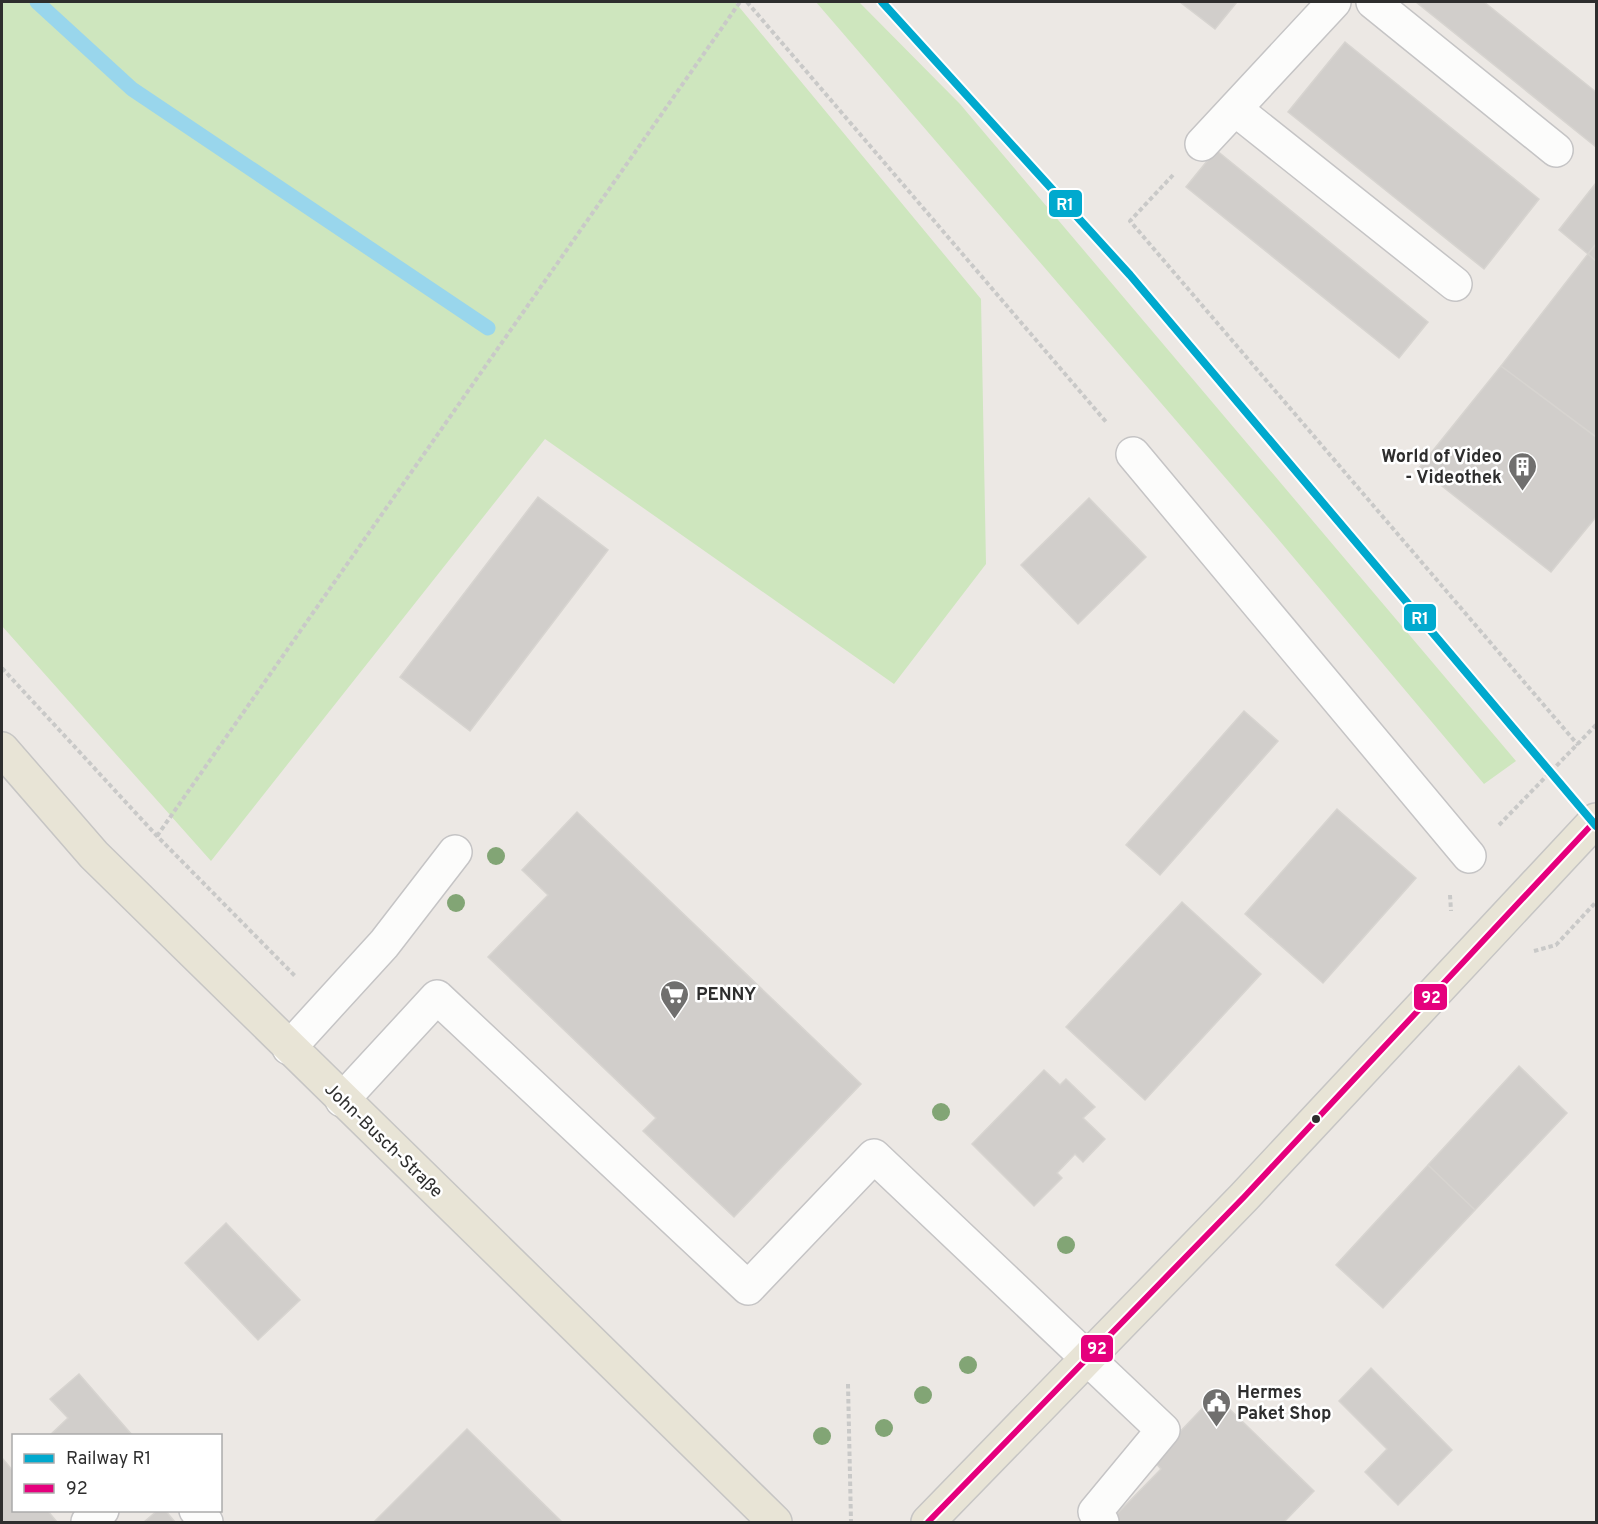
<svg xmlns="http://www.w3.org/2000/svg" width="1598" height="1524" viewBox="0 0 1598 1524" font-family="Overpass,sans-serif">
<rect width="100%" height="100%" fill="#ece8e4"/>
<path fill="#cee6be" d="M2 2H735L981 299 986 564 894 684 545 439 211 861 2 626Z
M816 2H859L960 104 1516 761 1484 784 1278 539Z"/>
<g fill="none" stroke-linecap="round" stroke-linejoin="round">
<path stroke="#99d6ec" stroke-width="15" d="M37 2 132 89 488 328"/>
</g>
<path fill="#d1cecb" stroke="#d7d4d0" stroke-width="1.5" d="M1180 2H1237L1215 29Z
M1416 2H1484L1596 92V147Z
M1345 42 1539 199 1484 269 1288 112Z
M1216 150 1428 322 1399 358 1186 187Z
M1596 183V244L1588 254 1559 230Z
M1596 244V261L1588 254Z
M1588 254 1596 261V437L1501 366Z
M1501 366 1596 437V517L1551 572 1419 468Z
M538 497 608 550 470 731 400 677Z
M1089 498 1146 557 1078 624 1021 565Z
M1244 711 1278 741 1160 875 1126 845Z
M1337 809 1416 878 1323 983 1245 914Z
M577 812 861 1084 734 1217 643 1131 656 1118 488 957 548 895 522 870Z
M1182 902 1261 974 1145 1100 1066 1027Z
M1519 1066 1567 1113 1475 1210 1428 1165Z
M1044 1070 1060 1085 1066 1079 1095 1107 1083 1118 1105 1139 1083 1162 1075 1154 1057 1173 1062 1178 1034 1206 972 1144Z
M1428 1165 1475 1210 1383 1308 1336 1265Z
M226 1223 300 1300 258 1340 185 1263Z
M1371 1368 1452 1450 1398 1505 1365 1472 1387 1449 1339 1401Z
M79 1374 133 1436H49L68 1418 50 1399Z
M1215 1395 1314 1491 1284 1522H1115L1112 1519 1161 1469 1153 1460Z
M467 1429 562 1522H374Z
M2 1458 14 1472V1510H47L57 1522H2Z
M158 1510H165L175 1522H144Z"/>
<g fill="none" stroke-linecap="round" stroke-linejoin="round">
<defs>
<path id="minor" d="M1373 2 1556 150
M1235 109 1455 284
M1202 144 1334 2
M1133 454 1469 856
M289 1048 384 944 455 852
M342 1100 437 997 748 1288 874 1156 1163 1430 1095 1512 1102 1522
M196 1510 206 1522
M88 1522 102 1510"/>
<path id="major" d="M2 749 94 855 775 1522
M928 1522 1244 1197 1596 820"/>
</defs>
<use href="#minor" stroke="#c5c4c5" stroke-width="36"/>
<use href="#major" stroke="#c6c5c4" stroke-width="36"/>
<path stroke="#c9c9c8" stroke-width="4" stroke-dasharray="4.5 3" stroke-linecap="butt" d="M747 2 1107 423
M1173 175 1130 221 1578 745
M2 668 157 836 296 977
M1499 825 1596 725
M157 836 740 2
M1450 895 1451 911
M1534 951 1556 945 1596 902
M848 1384 851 1522"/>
<use href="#minor" stroke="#fcfcfb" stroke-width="33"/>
<use href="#major" stroke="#e8e4d6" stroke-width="33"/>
<defs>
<path id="bus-1" d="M928 1522 1244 1197 1596 820"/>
</defs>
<use href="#bus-1" stroke="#fff" stroke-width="10"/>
<use href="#bus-1" stroke="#e5007d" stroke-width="6"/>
<defs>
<path id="rail-1" d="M882 2 1130 275 1596 826"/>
</defs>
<use href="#rail-1" stroke="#fff" stroke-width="12"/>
<use href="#rail-1" stroke="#00a9ce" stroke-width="8"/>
</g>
<g fill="#82a575">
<circle cx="496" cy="856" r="9"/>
<circle cx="456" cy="903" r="9"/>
<circle cx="941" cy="1112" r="9"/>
<circle cx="1066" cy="1245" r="9"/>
<circle cx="968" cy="1365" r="9"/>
<circle cx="923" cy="1395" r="9"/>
<circle cx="884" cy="1428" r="9"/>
<circle cx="822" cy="1436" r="9"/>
</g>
<defs>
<symbol id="building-pin" viewBox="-11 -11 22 30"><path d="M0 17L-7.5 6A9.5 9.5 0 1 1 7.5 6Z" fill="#706f6e" stroke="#fff"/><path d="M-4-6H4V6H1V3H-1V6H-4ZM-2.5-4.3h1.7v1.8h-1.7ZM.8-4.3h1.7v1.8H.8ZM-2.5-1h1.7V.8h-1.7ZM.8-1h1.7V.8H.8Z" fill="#fff"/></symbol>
<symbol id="supermarket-pin" viewBox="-11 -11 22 30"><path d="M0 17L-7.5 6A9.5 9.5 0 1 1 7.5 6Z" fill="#706f6e" stroke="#fff"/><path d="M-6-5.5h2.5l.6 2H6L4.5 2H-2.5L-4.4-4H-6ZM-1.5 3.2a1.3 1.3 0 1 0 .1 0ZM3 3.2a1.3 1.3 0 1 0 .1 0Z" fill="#fff"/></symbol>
<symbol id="civic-pin" viewBox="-11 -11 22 30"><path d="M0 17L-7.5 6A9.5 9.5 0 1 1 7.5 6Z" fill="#706f6e" stroke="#fff"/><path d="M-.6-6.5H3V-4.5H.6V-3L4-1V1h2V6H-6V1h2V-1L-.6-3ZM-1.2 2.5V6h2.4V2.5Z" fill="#fff"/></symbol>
</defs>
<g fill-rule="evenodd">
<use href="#building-pin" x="1506" y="450" width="33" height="45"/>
<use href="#supermarket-pin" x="658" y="978" width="33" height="45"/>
<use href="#civic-pin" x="1200" y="1386" width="33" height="45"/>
</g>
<circle fill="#2e2e2e" stroke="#fff" stroke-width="2" cx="1316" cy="1119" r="5"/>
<g text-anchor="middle" stroke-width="5" stroke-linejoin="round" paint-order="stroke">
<g font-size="18" font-weight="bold" fill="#2e2e2e" stroke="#fff" text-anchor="start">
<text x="1502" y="462" text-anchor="end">World of Video<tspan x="1502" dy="21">- Videothek</tspan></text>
<text x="696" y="1000">PENNY</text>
<text x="1237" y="1398">Hermes<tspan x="1237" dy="21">Paket Shop</tspan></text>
</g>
<g font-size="18" fill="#2e2e2e" stroke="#fff">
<text transform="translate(384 1140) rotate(44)" y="6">John-Busch-Straße</text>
</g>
</g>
<g stroke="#fff" stroke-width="2">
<rect x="1048" y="189" width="35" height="29" rx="6" fill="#00a9ce"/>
<rect x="1403" y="603" width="34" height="29" rx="6" fill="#00a9ce"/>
<rect x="1413" y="983" width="35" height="28" rx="6" fill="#e5007d"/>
<rect x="1080" y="1334" width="34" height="29" rx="6" fill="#e5007d"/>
</g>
<g font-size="16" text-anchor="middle" font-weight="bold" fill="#fff">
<text x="1065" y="210">R1</text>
<text x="1420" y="624">R1</text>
<text x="1431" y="1003">92</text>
<text x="1097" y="1354">92</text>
</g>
<rect width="1598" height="1524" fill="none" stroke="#2e2e2e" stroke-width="6"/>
<rect x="12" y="1434" width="210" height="78" fill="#ffffff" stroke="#ababab" stroke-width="1.5"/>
<rect x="24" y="1454" width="30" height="9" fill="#00a9ce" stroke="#ababab" stroke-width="1.5"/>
<text x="66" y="1464" font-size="18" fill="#2e2e2e">Railway R1</text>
<rect x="24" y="1484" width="30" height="9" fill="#e5007d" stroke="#ababab" stroke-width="1.5"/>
<text x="66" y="1494" font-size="18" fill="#2e2e2e">92</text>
</svg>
